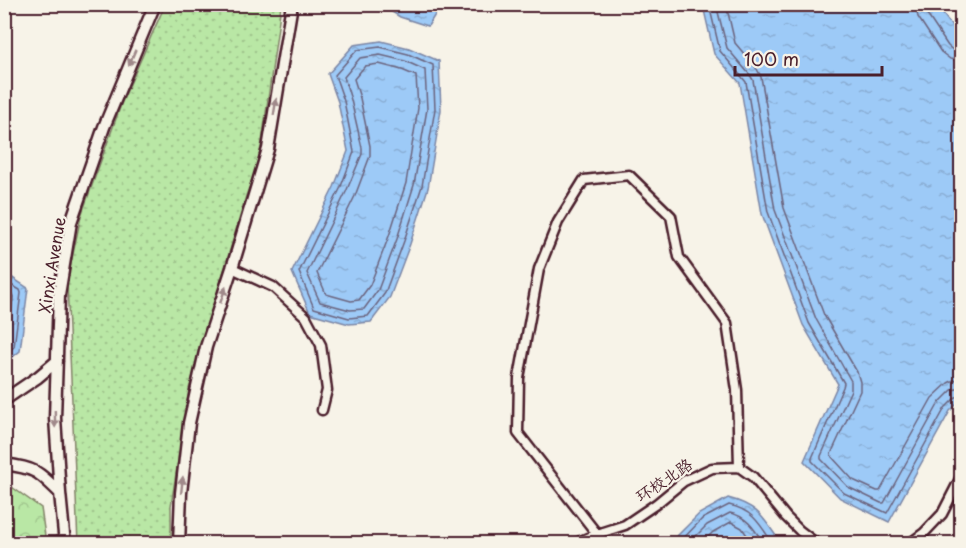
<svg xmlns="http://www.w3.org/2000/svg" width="966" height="548" viewBox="0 0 966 548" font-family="'Playpen Sans','LXGW WenKai TC',sans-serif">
<defs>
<pattern id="grass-dots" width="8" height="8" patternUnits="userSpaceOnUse" patternTransform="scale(1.5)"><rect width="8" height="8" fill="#b9e7a5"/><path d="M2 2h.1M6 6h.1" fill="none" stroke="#a1c68e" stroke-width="1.8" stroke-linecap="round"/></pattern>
<pattern id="forest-crowns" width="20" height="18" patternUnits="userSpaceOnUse" patternTransform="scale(1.5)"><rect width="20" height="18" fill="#b9e7a5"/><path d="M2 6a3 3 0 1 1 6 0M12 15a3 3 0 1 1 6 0" fill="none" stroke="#a1c68e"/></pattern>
<pattern id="water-ripples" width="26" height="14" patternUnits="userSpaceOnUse" patternTransform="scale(1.5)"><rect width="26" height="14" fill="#9dcaf7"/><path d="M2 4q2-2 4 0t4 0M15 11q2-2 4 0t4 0" fill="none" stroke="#89add4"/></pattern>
</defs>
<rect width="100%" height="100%" fill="#f7f3e8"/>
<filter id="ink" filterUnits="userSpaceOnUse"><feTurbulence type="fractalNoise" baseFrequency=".0167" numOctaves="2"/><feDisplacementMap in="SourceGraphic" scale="12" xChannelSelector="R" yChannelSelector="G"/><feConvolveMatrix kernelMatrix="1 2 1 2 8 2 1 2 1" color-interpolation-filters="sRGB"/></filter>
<g filter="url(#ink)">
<path fill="url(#grass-dots)" stroke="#828368" stroke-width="1.5" d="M165 5H281L262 142 257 166 246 196 189 389 171 506V543L78 544 67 282 81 216 122 102Z"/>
<path fill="url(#forest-crowns)" stroke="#828368" stroke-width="1.5" d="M9 485 41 508 46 543H5V488Z"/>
<path fill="url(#water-ripples)" stroke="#7c86a5" stroke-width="1.5" d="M381 5H441L428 26 400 17Z
M701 5H936L952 26 961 43V400L950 411 889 522 840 498 804 461 838 384 803 325 762 214 740 83 714 54 704 10Z
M381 41 409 48 439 61 441 110 428 188 410 244 390 297 371 322 349 324 310 313 292 272 334 187 348 151 338 102 328 74 354 45Z
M5 273 28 288 20 351 5 363Z
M728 498C759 506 763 518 781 543H665L674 539 699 514Z"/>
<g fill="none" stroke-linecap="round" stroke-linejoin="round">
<path stroke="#6b637d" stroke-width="1.5" d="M708 4 710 9 720 51 746 82 768 212 809 323 844 383 843 387 812 458V461L844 493 887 513 945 408 956 397 962 396
M716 4 727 48 750 75 753 80 775 210 816 319 851 381V390L821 456V459L848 487 881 503H884L939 403 952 390 962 388
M726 4 735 43 757 69 761 77 784 208 824 315 857 372 860 382V391L831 454 832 457 853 480 877 491H880L932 398 948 383 954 380 962 379
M915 4 918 17 941 52 950 59 962 61
M924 4 926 13 948 46 954 51 962 52
M380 47 408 54 433 65 435 109 422 186 404 241 385 293 368 316 349 318 314 308 299 272 340 189 354 152 344 101 335 75 357 50Z
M380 55 405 61 425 70 427 109 414 185 397 239 378 290 364 309 350 310 320 302 307 273 346 192 362 154V148L351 100 344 77 360 58Z
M379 64 402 70 416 76 418 108 406 183 389 236 370 285 359 300 351 301 326 294 317 273 355 196 370 156V146L360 98 354 79 365 66Z
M4 281 20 290 21 293 14 347 4 355
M4 289 12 294 13 297 7 343 4 346
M678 544 702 519 729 505C753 510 760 524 773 544
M688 544 707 525 730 513C747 516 755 530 764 544
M701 544 713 532 731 522 742 528 753 544"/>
<defs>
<path id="minor" d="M232 268 273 287 306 317 321 345 327 390 322 410
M597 534 518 433 519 378 539 269 558 222 584 180 629 175 671 216 679 257 727 323 737 390 739 467
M574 544 597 534 625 525 656 504 684 481 712 468 739 467 753 477 786 517 800 531 817 544
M909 544 924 533 942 514 962 475"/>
<path id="secondary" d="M4 400 38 377 57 361
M4 464C35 468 38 471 60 493
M65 544 60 493 55 418 59 295 71 222 104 127 155 4
M179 544 181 493 189 423 206 347 232 268 268 149 292 4"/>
</defs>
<use href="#minor" stroke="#4a1f2b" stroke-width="13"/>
<use href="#secondary" stroke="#4a1f2b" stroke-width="15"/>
<use href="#minor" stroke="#f7f3e8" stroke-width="8"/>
<use href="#secondary" stroke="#f7f3e8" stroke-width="10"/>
</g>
<defs><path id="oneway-solid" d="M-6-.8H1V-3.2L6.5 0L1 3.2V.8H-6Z" transform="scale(1.5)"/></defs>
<g fill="#a0898a">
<use href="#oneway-solid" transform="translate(132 58) rotate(113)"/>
<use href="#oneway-solid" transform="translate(275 107) rotate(-81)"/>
<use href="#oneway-solid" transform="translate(223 295) rotate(-71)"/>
<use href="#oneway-solid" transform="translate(55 419) rotate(89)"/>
<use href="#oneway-solid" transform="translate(182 485) rotate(-84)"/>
</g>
</g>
<g text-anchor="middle" stroke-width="4.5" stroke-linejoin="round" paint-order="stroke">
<g font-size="16" fill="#4a1f2b" stroke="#f7f3e8">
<text transform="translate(52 265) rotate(-81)" y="6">Xinxi Avenue</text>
<text transform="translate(664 480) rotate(-34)" y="6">环校北路</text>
</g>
</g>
<rect width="966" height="548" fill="none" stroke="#f7f3e8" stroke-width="24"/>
<rect x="12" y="12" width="942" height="524" fill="none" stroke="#4a1f2b" stroke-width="2" filter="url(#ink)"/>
<path d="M735 66v9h147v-9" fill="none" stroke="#4a1f2b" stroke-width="3"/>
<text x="744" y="66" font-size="18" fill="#4a1f2b" stroke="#f7f3e8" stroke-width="4.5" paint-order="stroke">100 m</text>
</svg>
